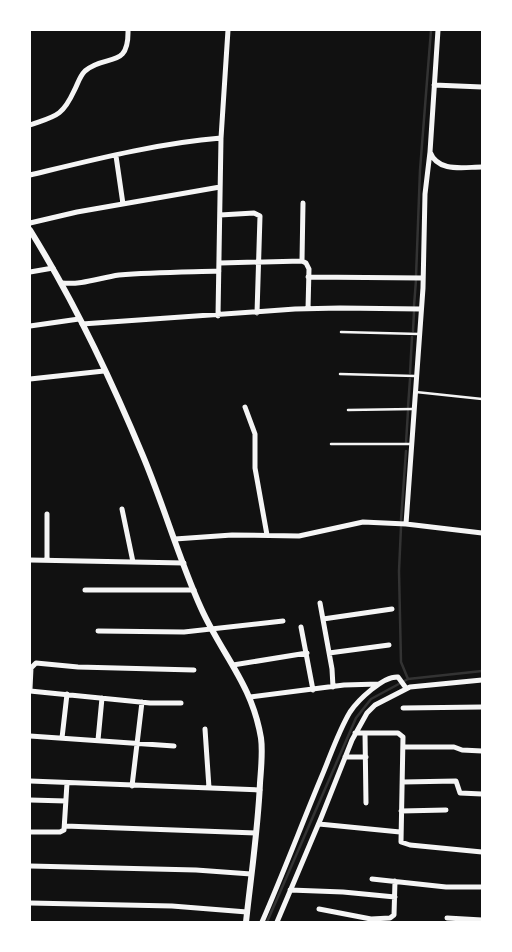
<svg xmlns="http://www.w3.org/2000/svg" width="512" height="952" viewBox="0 0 512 952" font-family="Raleway,sans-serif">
<rect width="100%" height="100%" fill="#111"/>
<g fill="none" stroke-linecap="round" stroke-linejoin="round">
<path stroke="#333" stroke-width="2.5" d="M416 277 420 170 431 30
M414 306 416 280
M413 331 414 312
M410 373 412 337
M408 407 410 379
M406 443 408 411
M401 520 406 451
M401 527 399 571 401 662 408 679
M267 922 356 718 371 699 408 679 482 671"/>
<path stroke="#f5f5f5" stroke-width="2.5" d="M341 332 419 334
M340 374 415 376
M416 392 482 399
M348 410 413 409
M331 444H411"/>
<path stroke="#f5f5f5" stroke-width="5" d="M438 30 430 152C438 173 464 167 482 167
M434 85 482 87
M30 125C55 116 62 117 74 91 78 84 79 77 85 71 106 53 129 70 128 30
M116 156 123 204
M30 175C92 160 158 143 221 138
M220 215 254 213 260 216 257 313
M30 223 77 212 220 187
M302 261 303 203
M220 263 302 261 306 263 309 269 308 309
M30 272 53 268
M308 277 423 278
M62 283C82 285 99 278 119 275 152 272 186 272 219 271
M218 316 221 138 228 30
M82 324 295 309 340 308 421 309
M30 326 79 319
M30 379 104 371
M245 407 255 434V468L267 535
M122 509 133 562
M406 524 423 288 425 194 430 152
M175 539 232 535 299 536 363 522 406 524 482 533
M30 560 184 563
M47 560V514
M85 590H194
M320 603 332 669 333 687
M323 619 392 609
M301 627 313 690
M98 631 184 632 283 621
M329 653 389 645
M233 665 307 653
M30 689 31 668 36 663 78 667 194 670
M30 691 150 703H181
M250 697 344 685 379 684
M403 708 482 707
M205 729 209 788
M355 733H398L403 737 401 842 410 845 482 852
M365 733 366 803
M30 736 174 746
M62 738 67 694
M98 740 102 698
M403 747H454L462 750 482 751
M345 757H366
M30 781 260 790
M403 782 456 781 460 793 482 794
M132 786 142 702
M30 800 66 801
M401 811 446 810
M319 824 400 832
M65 826 256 833
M30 832H60L64 830 67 783
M30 866 196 870 251 874
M372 879 446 887H482
M290 890 343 892 395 897
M30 903 172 906 247 912
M319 909 371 919 390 918 394 915 395 881
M447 918 482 920
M262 922C283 874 301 826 321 778 330 757 338 732 350 712 358 700 383 676 398 677L406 688
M277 922 321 818 352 740 367 713 375 705 410 687 482 680"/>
<path stroke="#f5f5f5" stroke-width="6" d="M30 230C74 301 111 379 143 456 164 506 179 559 201 608 222 655 252 684 261 738 263 752 261 768 260 783 258 829 251 876 246 922"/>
</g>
<rect width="512" height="952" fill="none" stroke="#ffffff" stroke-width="62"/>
</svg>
